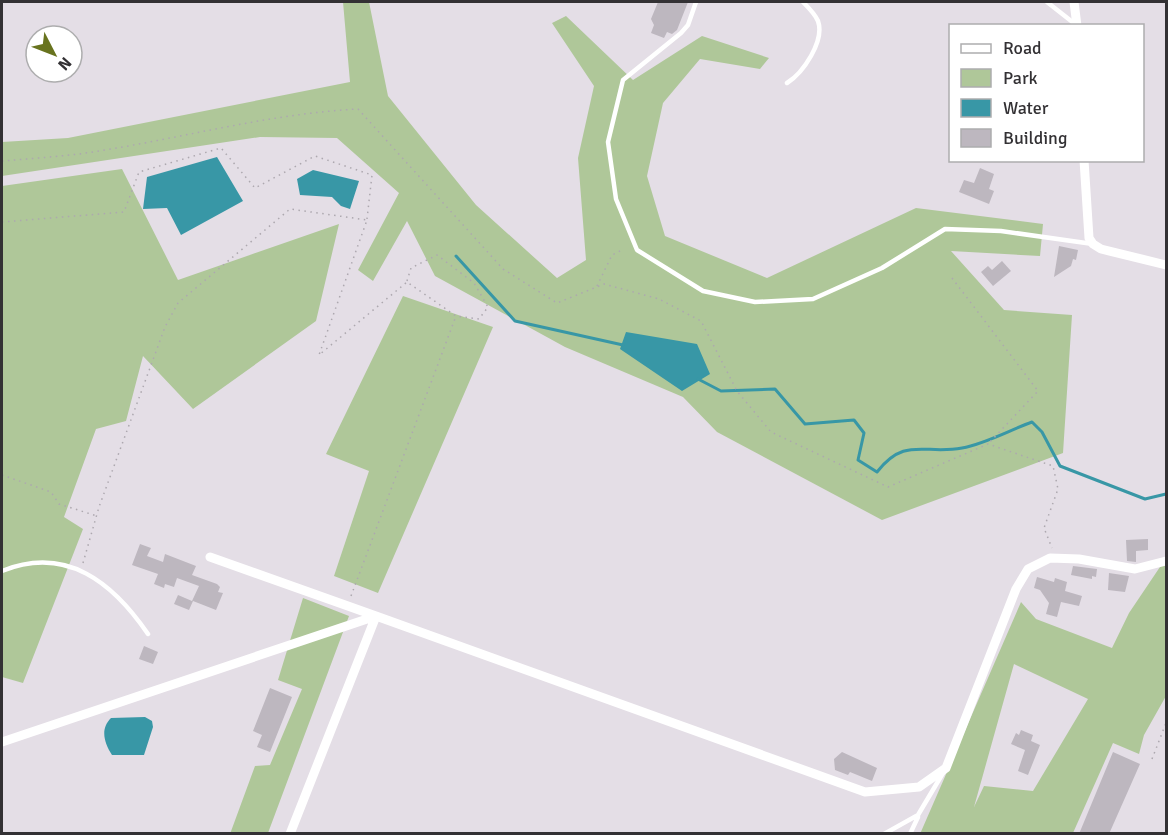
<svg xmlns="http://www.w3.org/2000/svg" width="1168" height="835" viewBox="0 0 1168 835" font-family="Signika,sans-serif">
<rect width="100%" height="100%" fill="#e4dee6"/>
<path fill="#afc799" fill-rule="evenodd" d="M343 2H369L388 96 476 205 557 278 586 260 578 158 594 86 552 23 566 16 633 80 702 36 769 58 760 69 700 59 663 103 647 176 665 236 767 278 916 208 1043 224 1040 256 951 251 1004 310 1072 315 1063 453 882 520 717 432 683 397 565 347 435 276 407 221 373 281 358 270 399 193 337 138 260 137 2 176V142L68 138 350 82Z
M122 169 178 280 339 224 316 321 193 409 143 356 126 421 96 429 64 517 83 529 23 683 2 677V186Z
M403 296 493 327 378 593 334 576 369 471 326 454Z
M1166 558V696L1144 735 1139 754 1113 743 1073 833 920 834 1021 602 1036 619 1112 648 1129 613ZM1014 664 1088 699 1033 791 984 786 974 807Z
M303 598 349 616 268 833 230 834 255 766 270 765 302 689 278 680Z"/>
<path fill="#3897a6" d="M217 157 243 201 181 235 167 208 143 209 147 177Z
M313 170 359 181 350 209 341 206 332 197 300 195 297 179Z
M626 332 697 344 710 374 682 391 620 349Z
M145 717 152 721 153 727 144 755H112C104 742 100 729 111 718Z"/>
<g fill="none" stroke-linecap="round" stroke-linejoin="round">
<path stroke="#3897a6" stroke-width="3" d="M456 256 515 321 623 345
M698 379 721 391 775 389 805 424 854 420 864 433 858 460 877 472C905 436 924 455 962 448 985 444 1010 430 1032 422L1042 432 1060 466 1145 499 1166 494"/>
</g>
<path fill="#bdb7bf" d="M658 2H688L677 30 672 34 667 32 664 38 651 33 654 25 651 19Z
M980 168 994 174 989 189 994 191 989 204 959 192 964 180 974 183Z
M1059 246 1078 250 1076 260 1073 259 1071 266 1054 277Z
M1002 261 1011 271 993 286 981 272 988 266 992 270Z
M1148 539V550L1136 551V562L1127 561 1126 540Z
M140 544 151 548 147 556 163 562 165 554 196 566 192 575 217 584 220 587 218 592 223 593 216 610 193 601 189 610 174 604 178 595 192 601 199 586 177 578 174 587 165 584 164 588 154 584 158 574 132 565Z
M1073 566 1097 569 1096 577 1092 576V579L1071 575Z
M1109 573 1129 576 1125 592 1108 590Z
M1037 577 1054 582 1055 578 1067 582 1065 591 1082 596 1079 606 1061 602 1057 617 1046 614 1049 603 1040 590 1034 588Z
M144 646 158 652 153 664 139 659Z
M270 688 292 697 270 752 257 747 262 735 253 731Z
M1021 730 1033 735 1031 741 1040 745 1028 775 1018 771 1025 750 1011 744 1016 733 1019 735Z
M842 752 877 768 872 781 850 772 848 775 835 770 834 759Z
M1113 752 1140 764 1109 834H1079Z"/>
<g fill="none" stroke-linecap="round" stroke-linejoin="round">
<path stroke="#ada8af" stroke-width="1.5" stroke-dasharray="1.5 4.5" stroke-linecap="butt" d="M2 161C27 159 53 157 79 154 172 141 264 114 358 109L503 269 557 303 604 284 659 299 701 321 737 391 771 432 888 487 988 444 1053 466 1058 489 1044 528 1052 548
M2 222 124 212 139 172 221 148 255 188 315 156 372 175 367 219
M952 278 1038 391 989 443
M407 281 411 268 437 255 474 283 488 307 479 319 456 316
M597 286 612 255 624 249
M2 475 51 492 59 504 97 516
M83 563 99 507 165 327 178 303 290 209 367 220 319 355 407 282 456 316 351 596
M1152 759 1166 723"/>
<path stroke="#fff" stroke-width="4.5" d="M696 2 688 25 681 33 623 80 608 142 616 199 637 250 703 291 755 302 813 299 882 268 945 229 1001 231 1093 244
M1047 2 1075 24
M787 83C803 73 825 41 818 21 815 14 808 7 803 2
M2 571C67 545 113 583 148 634
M884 834 918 815 943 773
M910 834 918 817"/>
<path stroke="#fff" stroke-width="9" d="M1074 2 1077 26
M1084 160 1089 238 1093 244 1101 249 1166 265
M210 557 376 616
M2 742 376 616
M290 834 376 616 865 792 919 787 946 768 1016 589 1028 569 1050 558 1079 559 1135 569 1166 561"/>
</g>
<rect width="1168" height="835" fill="none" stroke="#333134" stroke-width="6"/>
<rect x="949" y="24" width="195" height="138" fill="#ffffff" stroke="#adadae" stroke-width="1.5"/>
<rect x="961" y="44" width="30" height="9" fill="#ffffff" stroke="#adadae" stroke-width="1.5"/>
<text x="1003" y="54" font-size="18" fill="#333134">Road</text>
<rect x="961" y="69" width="30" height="18" fill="#afc799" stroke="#adadae" stroke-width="1.5"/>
<text x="1003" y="84" font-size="18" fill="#333134">Park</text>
<rect x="961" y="99" width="30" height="18" fill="#3897a6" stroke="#adadae" stroke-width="1.5"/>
<text x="1003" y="114" font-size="18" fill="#333134">Water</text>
<rect x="961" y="129" width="30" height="18" fill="#bdb7bf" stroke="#adadae" stroke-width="1.5"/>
<text x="1003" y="144" font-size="18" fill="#333134">Building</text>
<g transform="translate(54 54) rotate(132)"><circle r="28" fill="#ffffff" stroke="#adadae" stroke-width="1.5"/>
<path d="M0-4.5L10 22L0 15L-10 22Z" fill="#68731e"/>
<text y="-9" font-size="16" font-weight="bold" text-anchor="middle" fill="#333134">N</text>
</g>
</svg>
